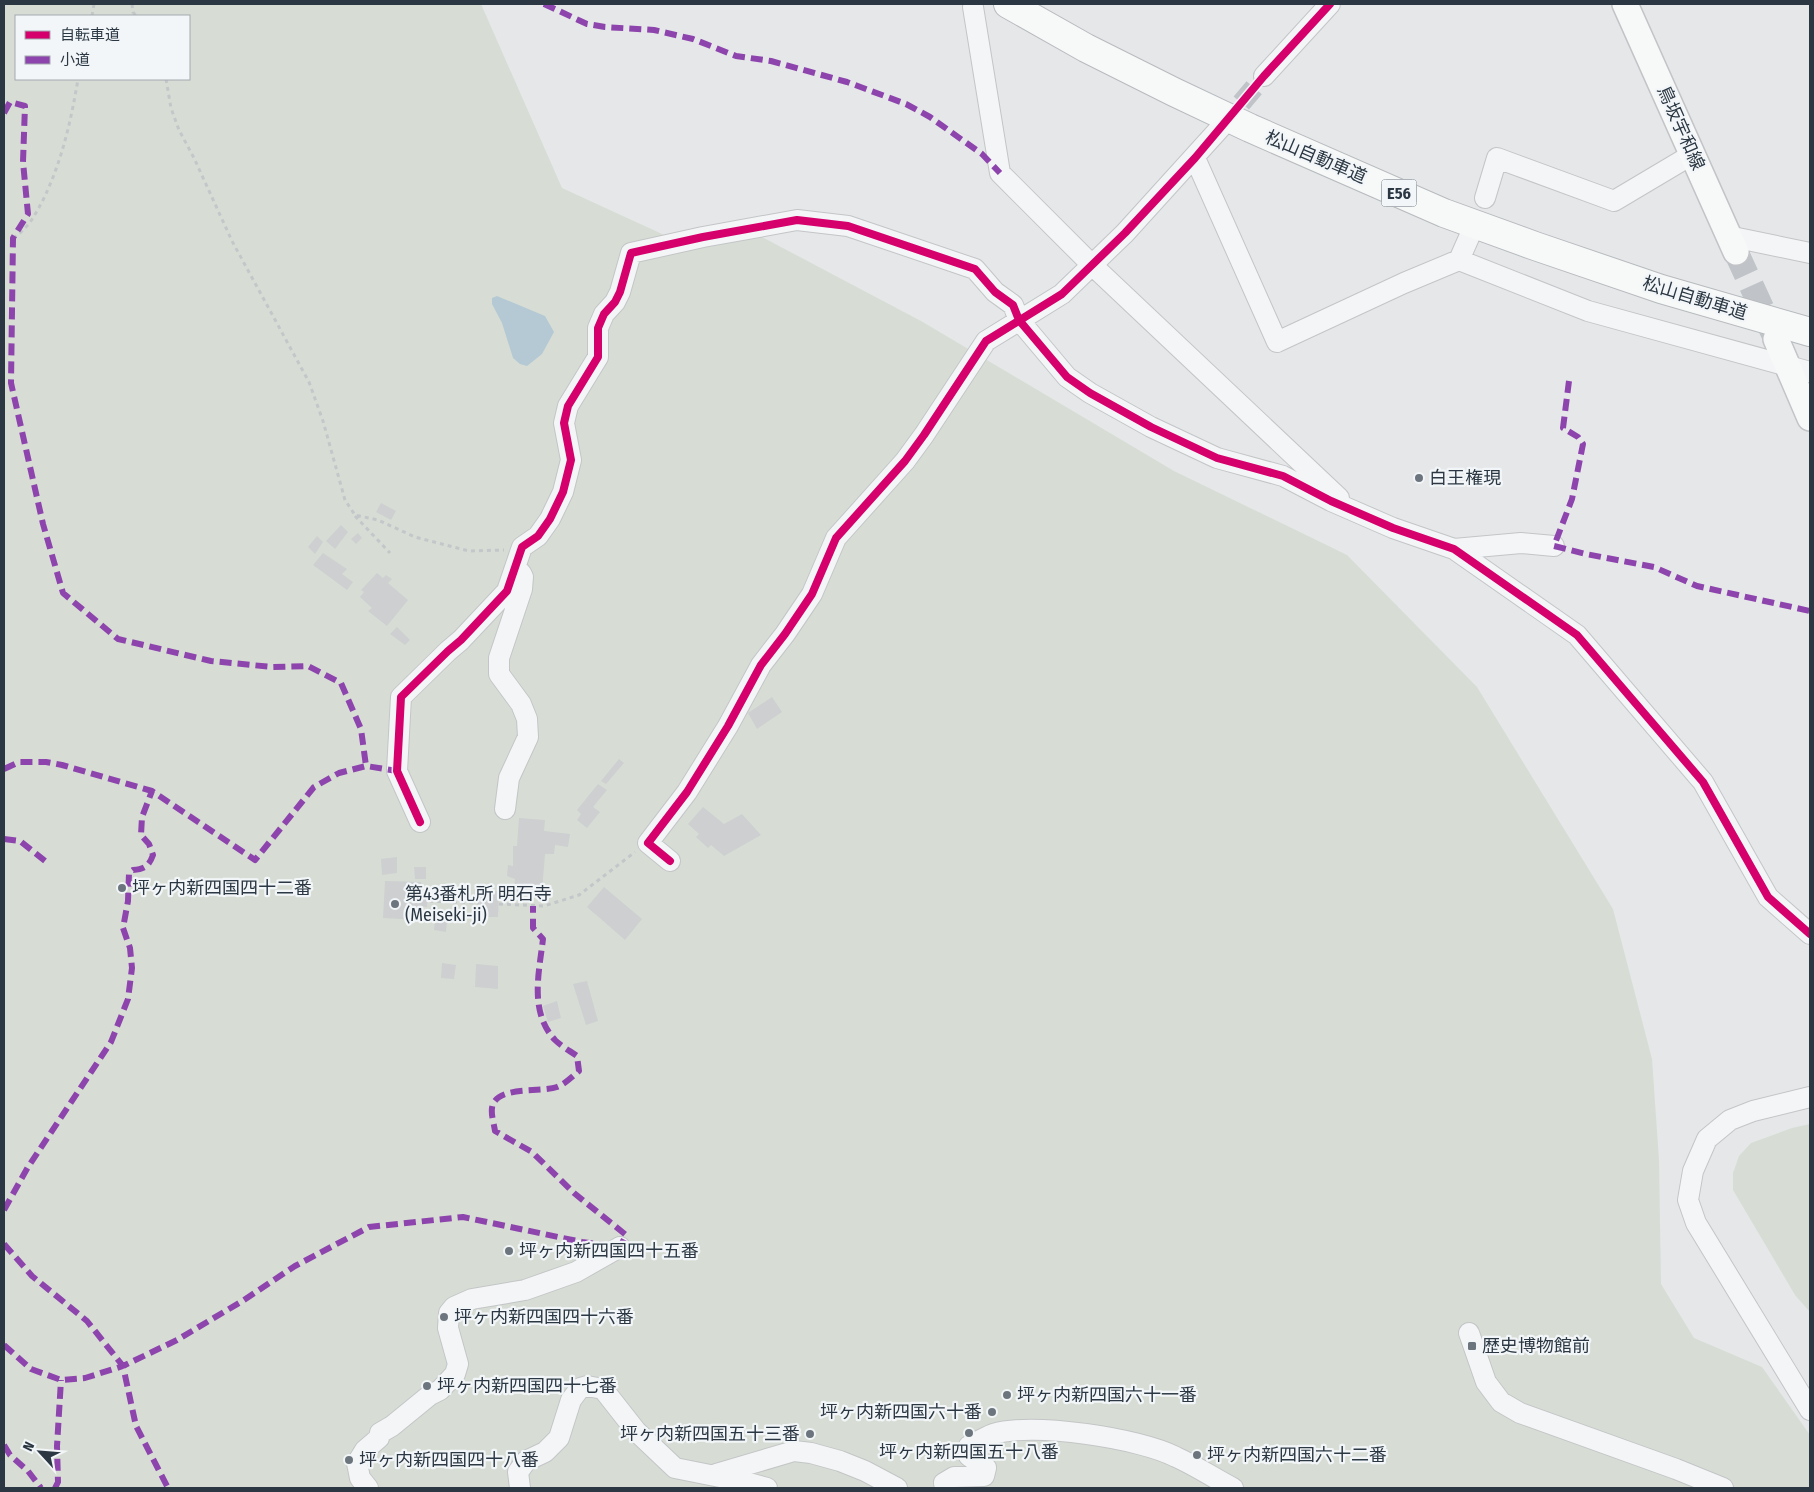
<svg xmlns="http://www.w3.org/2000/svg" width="1814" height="1492" viewBox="0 0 1814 1492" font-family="'Fira Sans Condensed','Noto Sans JP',sans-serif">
<rect width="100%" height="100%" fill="#e5e7e9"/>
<path fill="#d7ddd5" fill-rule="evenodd" d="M4 4H481L562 188 686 245 762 237 921 321 1174 471 1347 555 1477 687 1613 909 1652 1059 1659 1160 1661 1284 1694 1338 1762 1367 1810 1435V1488H4ZM16 16H189V79H16Z
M1810 1124V1312L1795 1295 1733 1190V1173L1739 1156 1751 1143 1792 1128Z"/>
<path fill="#b4c9d3" d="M497 296 545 316 554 332 542 354 527 366 520 364 513 358 502 323 492 304V298Z"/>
<path fill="#cdcfd1" d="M381 503 396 511 391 520 376 512Z
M341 525 348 532 335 549 326 541Z
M358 533 362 538 356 544 351 539Z
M317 536 323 542 315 554 308 547Z
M323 553 347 569 342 574 353 582 347 590 313 565Z
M377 573 383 578 386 575 392 579 388 583 408 600 387 626 368 611 372 608 360 597 364 592 361 590Z
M397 627 410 640 405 645 390 634Z
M772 697 782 712 757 729 748 713Z
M619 759 624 763 606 784 601 781Z
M598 784 607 790 593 807 600 812 587 828 577 820 581 814 577 810Z
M703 807 724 824 742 814 761 835 724 856 711 845 708 848 696 837 699 834 688 824Z
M519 818 545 820 544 831 570 834 568 847 555 845 554 854H545L542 892 514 889 515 879 507 876 508 865 513 866V846H517Z
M397 857V873L382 875 381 859Z
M414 867H426V879H415Z
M385 881 421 882V894L428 895 427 907 420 906 419 920 383 918Z
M604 887 642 919 625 940 587 907Z
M480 891H499L498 917H479Z
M435 920 447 921 446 932 434 930Z
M442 963 456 965 454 979 441 978Z
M476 964 498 966V989L475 987Z
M587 981 598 1021 586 1025 573 984Z
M557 1001 561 1018 548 1022 543 1006Z"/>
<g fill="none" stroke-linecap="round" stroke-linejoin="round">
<path stroke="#c0c4c8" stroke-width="20" stroke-dasharray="20 10" stroke-linecap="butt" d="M1222 126 1264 76"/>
<path stroke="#c0c4c8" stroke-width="25" stroke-dasharray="25 12" stroke-linecap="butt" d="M1736 252 1774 335"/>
<defs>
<path id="minor" d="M973 7 1000 173 1092 265 1339 498
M1264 76 1330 4
M1195 158 1277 342 1404 283 1459 260 1471 233
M1485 198 1497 158 1614 201 1693 154
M1728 236 1810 253
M1459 260 1588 311 1810 372
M1454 549 1521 543 1554 546
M505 809 509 778 528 737 527 719 521 704 499 674V658L522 589 523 577 521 573
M420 822 397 771 401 697 448 651 461 640 507 591 522 547 538 536 550 519 563 492 571 460 564 423 568 406 598 357V328L604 314 615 302 620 292 631 253 703 237 797 220 848 226 975 269 995 292 1013 305 1019 320 1067 377 1090 393 1151 427 1217 458 1283 476 1331 501 1393 528 1454 549 1577 635 1703 782 1768 897 1810 934
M670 861 648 843 687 792 728 726 761 665 785 634 812 594 836 538 905 461 924 435 986 341 1062 294 1125 233 1222 126
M1810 1097 1753 1111 1730 1120 1707 1139 1693 1171 1688 1200 1696 1223 1810 1410
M1469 1333 1486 1382 1501 1402 1520 1413 1676 1469 1723 1488
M716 1474 794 1451 811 1453 840 1461 865 1471 897 1488
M368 1488 360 1478 357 1463 365 1450 379 1438 380 1433 392 1426 430 1395 440 1390 455 1374 458 1364 448 1328 449 1313 454 1307 472 1299 525 1290 576 1272 620 1247
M520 1488 518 1472 526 1461 545 1452 559 1438 571 1400 580 1388 587 1386 603 1389 636 1431 675 1468 745 1482 767 1488
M945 1488 944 1483 954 1477 984 1476 986 1468 969 1456V1446C977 1442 985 1437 993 1434 1033 1422 1139 1438 1176 1457 1196 1466 1214 1478 1233 1488"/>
<path id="major" d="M1625 4 1736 252
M1776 339 1810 418"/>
<path id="highway" d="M1008 4 1086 48 1174 92 1250 128 1444 213 1535 246 1661 289 1810 332"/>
</defs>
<use href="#minor" stroke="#c3c5c7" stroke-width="22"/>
<use href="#major" stroke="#c2c4c7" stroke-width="28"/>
<use href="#highway" stroke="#b7bbbe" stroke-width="30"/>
<path stroke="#c4c7c9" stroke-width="3" stroke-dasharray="4 4" stroke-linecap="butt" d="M132 4 133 12 136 16
M92 16 94 4
M166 79 171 108 179 130 194 158 232 241 309 382 323 421 345 500 355 515 378 520 415 537 469 551 504 550
M13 238C28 229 35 215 43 200 62 161 71 121 78 79
M355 516 390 553
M429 901 479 903
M499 904 544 906 579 895 635 852"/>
<use href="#minor" stroke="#f4f5f6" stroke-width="20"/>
<use href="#major" stroke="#f7f8f8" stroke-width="25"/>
<use href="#highway" stroke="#f7f8f8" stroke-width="28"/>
<path stroke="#8e44ad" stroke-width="6" stroke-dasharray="12 6" stroke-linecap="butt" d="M544 4 587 24 605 27 654 30 693 39 736 56 771 61 847 82 906 104 930 117 982 154 1000 173
M4 113 10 102 25 106 23 162 28 214 13 238 11 383 43 524 63 593 118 639 211 661 272 667 308 666 341 683 361 729 366 766
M1569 381 1563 428 1578 437 1583 444 1572 499 1554 546 1586 554 1654 567 1697 586 1810 611
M4 769 19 762H46L62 765 152 791 255 860 314 787 339 773 366 766 397 771
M4 839 20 841 49 864
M4 1210 28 1167 111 1042 128 999 132 968 130 948 123 928 128 901 129 873 133 870C145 869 149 866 153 855L149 844 141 835 142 817 152 791
M4 1244 32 1276 87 1321 123 1366 136 1426 168 1488
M4 1345 31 1369 61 1380 85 1378 123 1366 177 1340 244 1300 295 1266 369 1227 463 1217 582 1242 620 1247 626 1235 574 1193 532 1152 495 1131C494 1124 491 1115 492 1108 495 1085 541 1093 557 1087 565 1084 573 1076 579 1071L577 1056C570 1051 561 1046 555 1040 529 1012 539 973 543 939L533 928V906
M4 1445 10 1455 28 1471 41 1488
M55 1488 58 1482 57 1446 61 1380"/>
<defs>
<path id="cycleway" d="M420 822 397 771 401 697 448 651 461 640 507 591 522 547 538 536 550 519 563 492 571 460 564 423 568 406 598 357V328L604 314 615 302 620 292 631 253 703 237 797 220 848 226 975 269 995 292 1013 305 1019 320 1067 377 1090 393 1151 427 1217 458 1283 476 1331 501 1393 528 1454 549 1577 635 1703 782 1768 897 1810 934
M670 861 648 843 687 792 728 726 761 665 785 634 812 594 836 538 905 461 924 435 986 341 1062 294 1125 233 1195 158 1264 76 1330 4"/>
</defs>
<use href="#cycleway" stroke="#f3f6f8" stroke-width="11"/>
<use href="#cycleway" stroke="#d6006c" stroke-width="8"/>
</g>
<g fill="#6c757d" stroke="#f3f6f8" stroke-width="2">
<circle cx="1419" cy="478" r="5"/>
<circle cx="122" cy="888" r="5"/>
<circle cx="395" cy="904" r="5"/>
<circle cx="509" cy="1251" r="5"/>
<circle cx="444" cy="1317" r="5"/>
<rect x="1467" y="1341" width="10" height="10" rx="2.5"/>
<circle cx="427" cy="1386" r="5"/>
<circle cx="1007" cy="1395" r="5"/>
<circle cx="992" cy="1412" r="5"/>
<circle cx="969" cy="1433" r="5"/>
<circle cx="810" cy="1434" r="5"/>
<circle cx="1197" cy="1455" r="5"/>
<circle cx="349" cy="1460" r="5"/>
</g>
<g text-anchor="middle" stroke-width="4.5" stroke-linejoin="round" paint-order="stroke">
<rect fill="#f3f6f8" stroke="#677179" stroke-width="1" x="1381.5" y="179.5" width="35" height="27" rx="4"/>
<g font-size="16" font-weight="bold" fill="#2b3843">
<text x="1399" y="199">E56</text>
</g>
<g font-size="18" fill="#2b3843" stroke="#f3f6f8">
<text transform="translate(1681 128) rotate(66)" y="6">鳥坂宇和線</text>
<text transform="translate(1316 157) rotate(23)" y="6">松山自動車道</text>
<text transform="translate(1695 298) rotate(17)" y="6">松山自動車道</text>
</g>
<g font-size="18" fill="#2b3843" stroke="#f3f6f8" text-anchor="start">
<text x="1429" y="484">白王権現</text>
<text x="132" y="894">坪ヶ内新四国四十二番</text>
<text x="405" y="900">第43番札所 明石寺<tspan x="405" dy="21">(Meiseki-ji)</tspan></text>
<text x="519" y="1257">坪ヶ内新四国四十五番</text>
<text x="454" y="1323">坪ヶ内新四国四十六番</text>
<text x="1482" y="1352">歴史博物館前</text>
<text x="437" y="1392">坪ヶ内新四国四十七番</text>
<text x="1017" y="1401">坪ヶ内新四国六十一番</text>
<text x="982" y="1418" text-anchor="end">坪ヶ内新四国六十番</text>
<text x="800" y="1440" text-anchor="end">坪ヶ内新四国五十三番</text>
<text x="969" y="1458" text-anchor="middle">坪ヶ内新四国五十八番</text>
<text x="1207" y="1461">坪ヶ内新四国六十二番</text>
<text x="359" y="1466">坪ヶ内新四国四十八番</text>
</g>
</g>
<rect width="1814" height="1492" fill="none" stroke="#2b3843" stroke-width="10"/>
<rect x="15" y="15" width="175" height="65" fill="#f3f6f8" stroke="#a3aab0"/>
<rect x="25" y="31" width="25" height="8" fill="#d6006c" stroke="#a3aab0"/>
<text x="60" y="40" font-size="15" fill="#2b3843">自転車道</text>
<rect x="25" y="56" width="25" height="8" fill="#8e44ad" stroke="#a3aab0"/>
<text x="60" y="65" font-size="15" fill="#2b3843">小道</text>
<g transform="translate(40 1452) rotate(296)" stroke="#f3f6f8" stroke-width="4" paint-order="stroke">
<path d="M0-4L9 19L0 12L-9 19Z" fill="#2b3843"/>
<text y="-8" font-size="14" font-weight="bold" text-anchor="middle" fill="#2b3843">N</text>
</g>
</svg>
